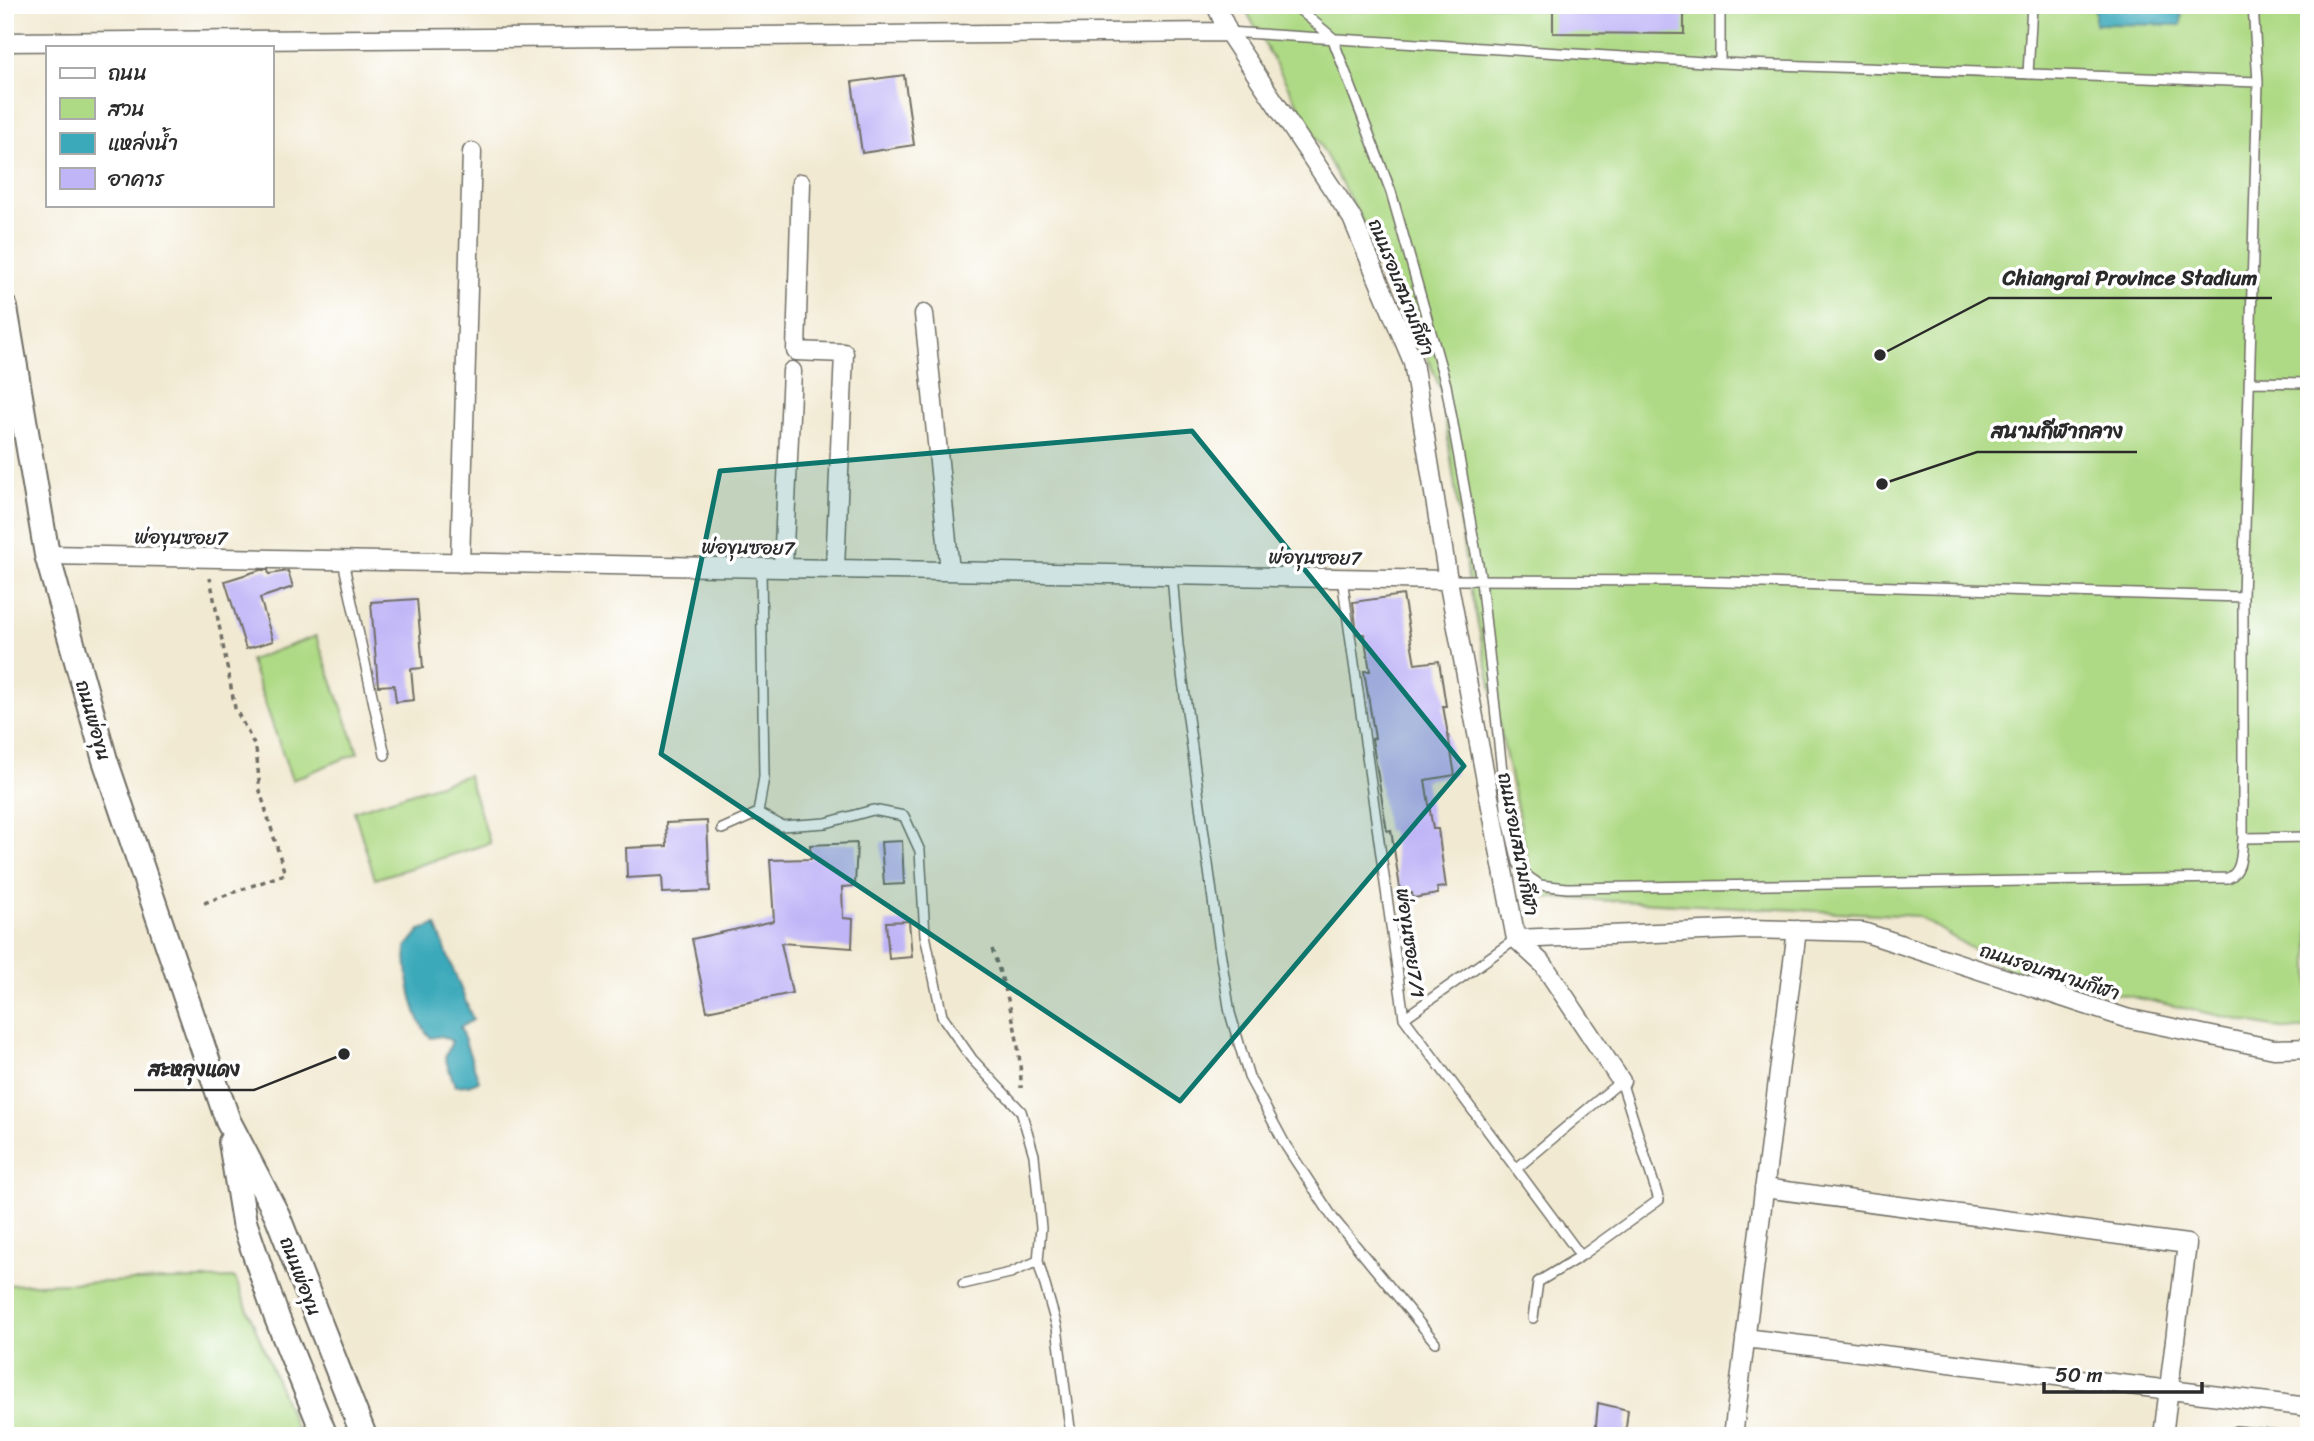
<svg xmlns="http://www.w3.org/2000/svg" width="2314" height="1441" viewBox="0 0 2314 1441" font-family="Sriracha,'Playpen Sans Thai',sans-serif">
<rect width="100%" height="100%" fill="#fff"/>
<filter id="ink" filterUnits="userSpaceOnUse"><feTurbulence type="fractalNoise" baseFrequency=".0143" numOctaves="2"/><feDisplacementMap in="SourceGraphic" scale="14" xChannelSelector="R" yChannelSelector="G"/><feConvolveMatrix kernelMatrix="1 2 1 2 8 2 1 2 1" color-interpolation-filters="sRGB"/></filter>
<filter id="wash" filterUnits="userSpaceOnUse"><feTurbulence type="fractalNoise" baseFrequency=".00686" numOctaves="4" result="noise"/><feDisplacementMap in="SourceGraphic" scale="28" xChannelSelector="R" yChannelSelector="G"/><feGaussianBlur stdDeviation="1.57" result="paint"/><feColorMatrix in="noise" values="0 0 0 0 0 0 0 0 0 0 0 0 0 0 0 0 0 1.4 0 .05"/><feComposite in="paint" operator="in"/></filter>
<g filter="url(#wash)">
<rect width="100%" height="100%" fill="#f1e9d1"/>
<path fill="#afda85" stroke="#6d8258" stroke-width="2" d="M1243 5H2309V1028L2286 1030 2007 970 1918 916 1536 897 1468 578 1441 390 1398 286Z
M316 636 358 753 292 780 250 660Z
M468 775 490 843 375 879 354 811Z
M235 1278 299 1436H5V1285Z"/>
<path fill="#3ba9ba" stroke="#336a72" stroke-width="2" d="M2095 5H2182L2181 25 2095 24Z
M436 925 473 1020 460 1027 479 1081 468 1085 455 1086 445 1058 452 1041 441 1036 431 1038C412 1019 406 973 406 947L420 930Z"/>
<g id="blocks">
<path fill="#c0b5f7" d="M1553 5H1684V34L1553 33Z
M904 75 914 145 862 153 852 82Z
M260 570H268L269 574 288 571 293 587 260 598 273 641 246 649 225 581Z
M1403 595 1415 664 1439 661 1446 706H1443L1455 775 1425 780 1433 829H1438L1446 887 1437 888 1438 894 1413 898 1412 893 1401 894 1391 830 1387 831 1372 739 1375 738 1364 671H1370L1364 634H1357L1353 602Z
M417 599 423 668 411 669 414 700 396 702 394 685 378 686 371 602Z
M707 821 710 891 663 893 662 876 627 878 626 848 667 846 666 823Z
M902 841 904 884 884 885 881 842Z
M857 843 855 886 842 887 843 918 853 919 852 948 781 943 792 993 707 1011 692 939 774 921 770 860 811 859 810 845Z
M909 921 912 957 889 959 886 922Z
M1598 1403 1628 1410 1625 1436H1595Z"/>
</g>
</g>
<g filter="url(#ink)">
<use href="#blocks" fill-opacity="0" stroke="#706e65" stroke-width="2"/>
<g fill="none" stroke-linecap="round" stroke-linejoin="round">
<defs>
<path id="lane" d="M1720 5V63
M2253 5 2258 82
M1228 32 1720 63 2258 82 2243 597V838C2241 852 2243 872 2228 878L1567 888 1540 885 1527 876 1518 863 1507 816 1481 581 1446 385 1391 192 1332 37 1294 5
M2028 74 2032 5
M2250 382 2309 383
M343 561 385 755
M1172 575 1178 645 1220 951 1230 1013 1249 1077 1286 1146 1333 1218 1435 1342
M1342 578 1404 1018 1581 1256
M1448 580 1692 581 2243 597
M758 813 782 826 826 823 873 810 904 816 920 851 925 935 942 1016 972 1059 1021 1111 1034 1155 1041 1228 1038 1261 1057 1327 1071 1436
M758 813 764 777 761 568
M722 829 758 813
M2243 838 2309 837
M1404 1018 1516 939
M1516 1169 1621 1081 1659 1200 1581 1256 1538 1282 1533 1318
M963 1284 1010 1273 1038 1261
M2236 1431 2289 1436"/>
<path id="street" d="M1216 5 1228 32 1352 218 1413 362 1448 580 1516 939 1749 929 1863 932 2126 1018 2274 1049 2309 1048
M5 42 1228 32
M801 183 796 351 844 353 835 569
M924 314 950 571
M47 555 1448 580
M460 563 472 152
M783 568 792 371
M1516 939 1543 964 1621 1081
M1764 1188 2187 1244 2163 1436
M1745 1338 2309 1407
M1733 1436 1797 930"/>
<path id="secondary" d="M5 308 47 555 105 760 228 1121 277 1215 364 1436
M231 1142 244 1222 277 1318 325 1436"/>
</defs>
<use href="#lane" stroke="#706e65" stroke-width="12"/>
<use href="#street" stroke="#706e65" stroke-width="21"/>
<use href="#secondary" stroke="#706e65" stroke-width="28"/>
<path stroke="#706e65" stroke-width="3.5" stroke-dasharray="5 5" stroke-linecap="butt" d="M204 903 285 874 260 791 256 748 235 708 210 578
M992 949C1008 995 1021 1039 1021 1088"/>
<use href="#lane" stroke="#fff" stroke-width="9"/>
<use href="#street" stroke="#fff" stroke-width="18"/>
<use href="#secondary" stroke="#fff" stroke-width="24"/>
</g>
</g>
<path fill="#0f766e" fill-opacity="0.2" stroke="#0f766e" stroke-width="5" stroke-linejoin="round" d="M1192 431 1464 766 1180 1101 661 754 720 471Z"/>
<g text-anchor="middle" stroke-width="7" stroke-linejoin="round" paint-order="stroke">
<g font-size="19" fill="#2b2b2b" stroke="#fff">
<text transform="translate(1402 287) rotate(68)" y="7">ถนนรอบสนามกีฬา</text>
<text transform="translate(181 537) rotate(1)" y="7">พ่อขุนซอย7</text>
<text transform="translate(748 547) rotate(1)" y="7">พ่อขุนซอย7</text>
<text transform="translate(1315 557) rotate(1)" y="7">พ่อขุนซอย7</text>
<text transform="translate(94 720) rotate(74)" y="7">ถนนพ่อขุน</text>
<text transform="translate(1519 844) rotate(79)" y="7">ถนนรอบสนามกีฬา</text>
<text transform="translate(1411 943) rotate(82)" y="7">พ่อขุนซอย7/1</text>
<text transform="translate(2050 971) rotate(18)" y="7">ถนนรอบสนามกีฬา</text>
<text transform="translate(301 1276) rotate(69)" y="7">ถนนพ่อขุน</text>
</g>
</g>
<path fill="none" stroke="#2b2b2b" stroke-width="2.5" d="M1880 355L1989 298H2272M1882 484L1977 452H2137M344 1054L254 1090H134"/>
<g fill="#2b2b2b" stroke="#fff" stroke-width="2.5">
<circle cx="1880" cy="355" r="7"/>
<circle cx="1882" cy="484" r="7"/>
<circle cx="344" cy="1054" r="7"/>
</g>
<g font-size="21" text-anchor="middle" font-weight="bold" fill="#2b2b2b" stroke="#fff" stroke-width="7" stroke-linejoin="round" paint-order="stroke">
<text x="2130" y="285">Chiangrai Province Stadium</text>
<text x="2057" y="438">สนามกีฬากลาง</text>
<text x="194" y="1076">สะหลุงแดง</text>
</g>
<rect width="2314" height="1441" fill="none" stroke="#fff" stroke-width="28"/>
<rect x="46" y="46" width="228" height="161" fill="#ffffff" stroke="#aaaaaa" stroke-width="2"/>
<rect x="60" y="68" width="35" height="10" fill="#ffffff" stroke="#aaaaaa" stroke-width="2"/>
<text x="108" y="80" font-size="21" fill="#2b2b2b">ถนน</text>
<rect x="60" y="98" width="35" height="21" fill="#afda85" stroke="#aaaaaa" stroke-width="2"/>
<text x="108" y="116" font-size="21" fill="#2b2b2b">สวน</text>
<rect x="60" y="133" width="35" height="21" fill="#3ba9ba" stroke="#aaaaaa" stroke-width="2"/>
<text x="108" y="150" font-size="21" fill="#2b2b2b">แหล่งน้ำ</text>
<rect x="60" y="168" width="35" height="21" fill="#c0b5f7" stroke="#aaaaaa" stroke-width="2"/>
<text x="108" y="186" font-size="21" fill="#2b2b2b">อาคาร</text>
<path d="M2044 1382v10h158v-10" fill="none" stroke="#2b2b2b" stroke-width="3.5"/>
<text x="2055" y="1382" font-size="21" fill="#2b2b2b" stroke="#ffffff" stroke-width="5" paint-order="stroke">50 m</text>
</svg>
